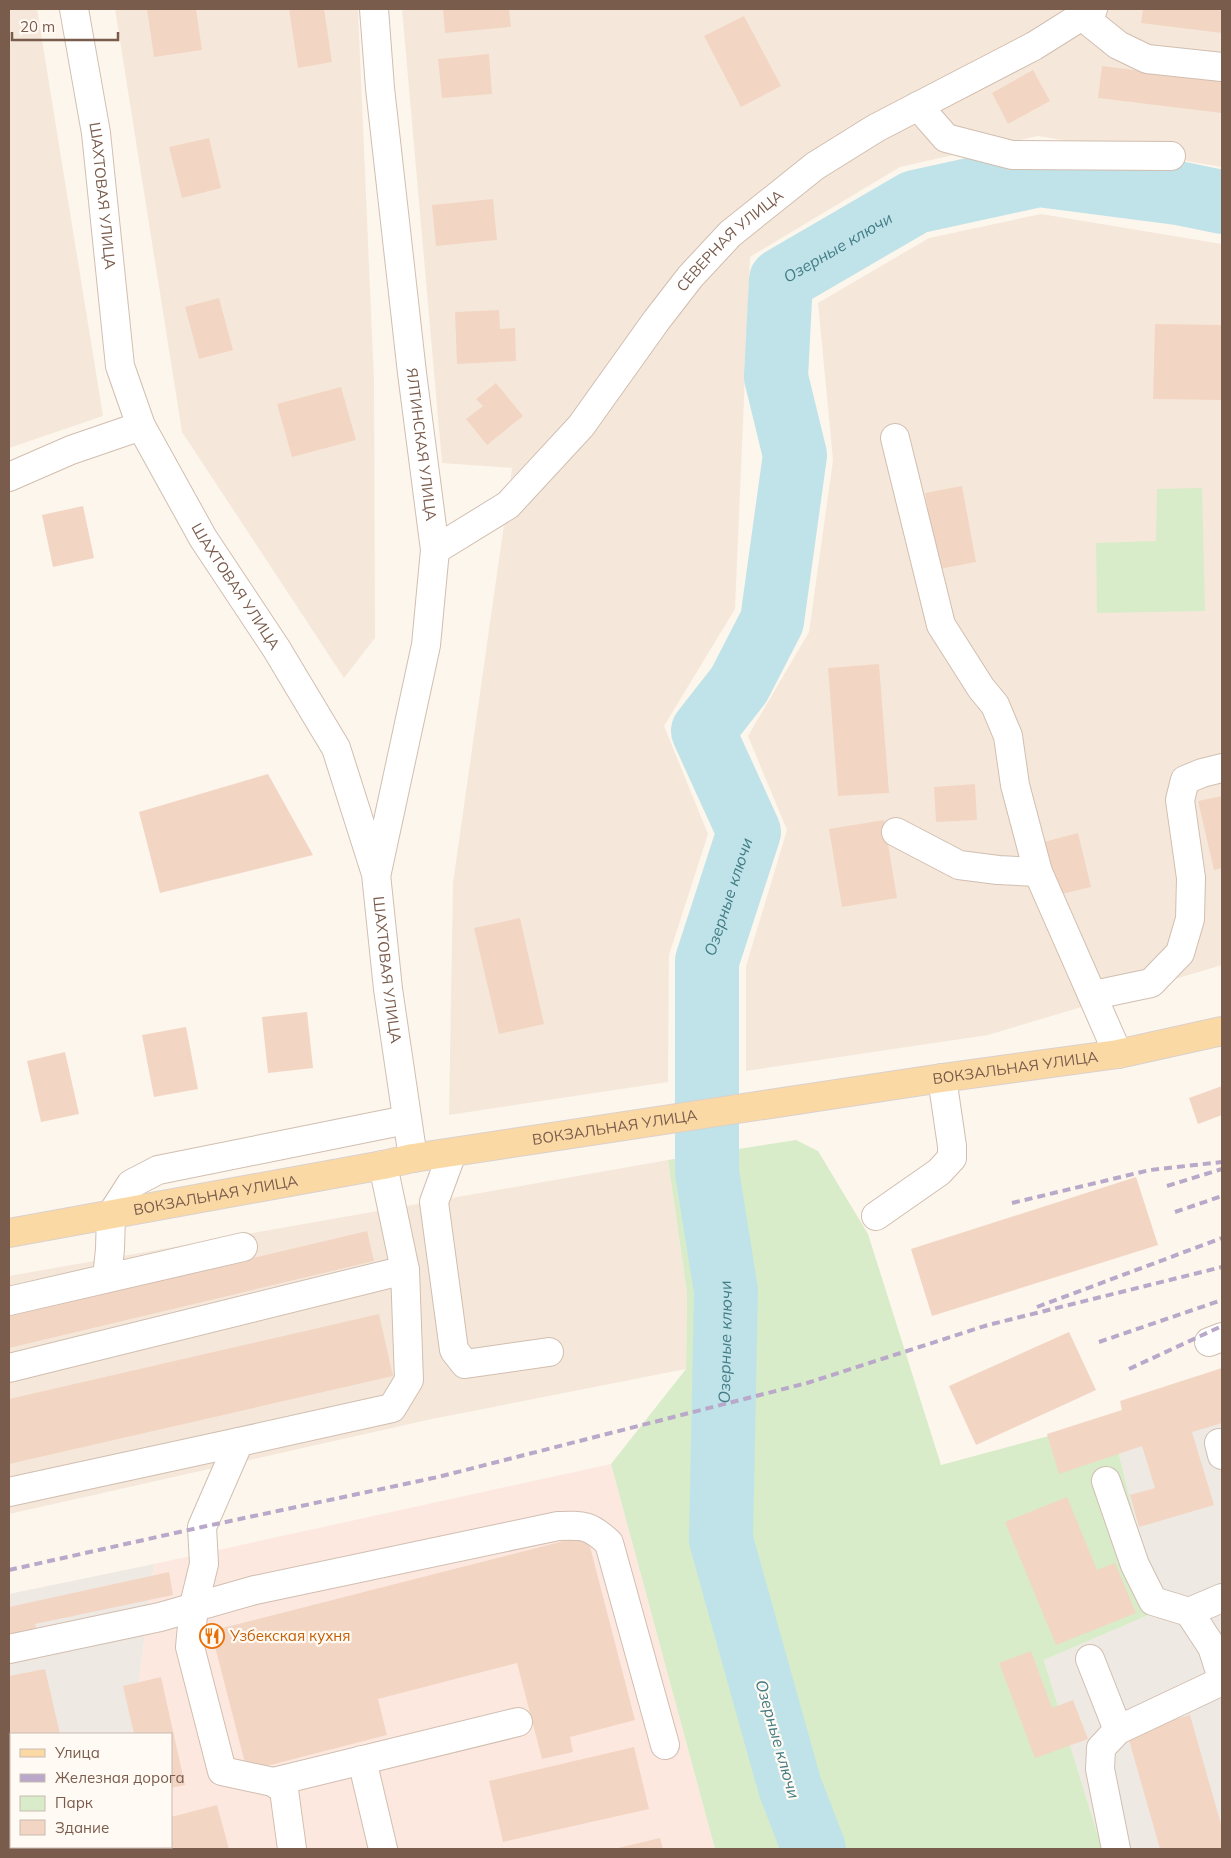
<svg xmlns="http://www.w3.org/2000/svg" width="1231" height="1858" viewBox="0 0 1231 1858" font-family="Mulish,sans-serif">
<rect width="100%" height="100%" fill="#fdf6ec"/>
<path fill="#f5e8da" d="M9 9H37L103 416 9 448Z
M115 9H358L374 382 375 638 344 678 182 432Z
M402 9H1222V167L1038 136 900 167 750 257 735 609 664 726 708 834 669 955 668 1082 449 1115 453 883 512 468 442 463Z
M1041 214 1222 244V965L988 1035 746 1071V966L787 830 748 736 809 632 833 460 818 303 929 238Z
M668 1160 687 1294 686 1369 432 1419 9 1514V1276Z"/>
<path fill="#fde8e0" d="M611 1464 715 1849H118V1847H171V1734H132L154 1564Z"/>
<path fill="#efe9e4" d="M1222 1376V1849H1102L1044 1660 1158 1611 1109 1415Z
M154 1564 132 1734H11V1847H118V1849H9V1594Z"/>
<path fill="#d8ecc9" d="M1202 488 1205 611 1097 613 1096 543 1156 541 1157 489Z
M796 1140 818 1151 868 1234 941 1465 1045 1437 1109 1415 1158 1611 1044 1660 1102 1849H715L611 1464 686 1369 687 1294 668 1160Z"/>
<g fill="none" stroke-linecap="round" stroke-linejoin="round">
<path stroke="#bfe3e8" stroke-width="64" id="s1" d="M814 1849 790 1787 721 1540 726 1291 707 1172V961L749 832 703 731 739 685 772 621 795 455 776 377 781 280 915 202 1039 175 1178 193 1222 202"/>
</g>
<path fill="#f3d5c3" d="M147 9H196L202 50 154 57Z
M289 9H324L332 62 298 68Z
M443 9H509L511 27 445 33Z
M1143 9H1222V33L1141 23Z
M744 16 781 86 741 107 704 36Z
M489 54 492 94 442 98 438 59Z
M1102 66 1222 81V113L1098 98Z
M1033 70 1050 101 1008 124 992 93Z
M209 138 221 188 182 198 169 147Z
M493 199 497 240 436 246 432 205Z
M219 298 233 350 199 359 185 307Z
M499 310 500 329 515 328 516 361 457 364 455 312Z
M1155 324 1222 325V400L1153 399Z
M496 383 523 416 487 445 466 419 483 406 476 399Z
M341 387 356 440 292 457 277 404Z
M962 486 976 562 939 569 925 493Z
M83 506 94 558 53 567 42 515Z
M879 664 889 793 838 796 828 668Z
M268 774 313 855 160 893 139 812Z
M975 784 977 820 936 822 934 787Z
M1222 796V868L1214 870 1198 801Z
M884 820 897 898 842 907 829 829Z
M1078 833 1091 887 1058 895 1044 842Z
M520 918 544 1024 499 1034 474 928Z
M307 1012 313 1068 268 1073 262 1017Z
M186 1027 198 1089 154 1097 142 1035Z
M65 1052 79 1114 41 1122 27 1061Z
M1222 1086V1115L1198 1124 1189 1098Z
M1136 1177 1158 1245 932 1316 911 1249Z
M367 1231 374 1261 9 1348V1316Z
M379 1314 393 1376 9 1464V1399Z
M1069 1332 1096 1390 976 1445 949 1386Z
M1222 1368V1423L1192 1432 1214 1505 1139 1527 1130 1495 1155 1488 1142 1446 1059 1474 1047 1434 1122 1410 1120 1401Z
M1067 1497 1097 1570 1115 1563 1136 1613 1056 1645 1005 1522Z
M587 1535 635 1720 570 1737 573 1752 542 1759 517 1663 378 1699 387 1735 247 1771 211 1631Z
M169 1572 173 1595 35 1624 38 1633 9 1639V1607Z
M1031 1651 1052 1708 1073 1700 1088 1739 1035 1758 999 1663Z
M45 1669 60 1734H11V1781L9 1782V1676Z
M161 1677 185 1785 171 1788V1734H134L123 1686Z
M1190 1715 1222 1828V1849H1160L1127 1733Z
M634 1747 649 1809 503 1842 489 1781Z
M217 1805 229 1849H155V1847H171V1817Z
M9 1816H11V1847H85V1849H9Z
M660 1838 663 1849H614Z
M87 1847H119L120 1849H88Z"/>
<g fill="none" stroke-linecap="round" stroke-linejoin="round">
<defs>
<g id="minor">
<path id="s2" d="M74 9 96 133 120 366 141 426 203 538 276 648 336 748 376 874 388 989 413 1158"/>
<path id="s3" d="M374 9 380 88 412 373 435 550 426 645 377 872"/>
<path d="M1082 16 1118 45 1147 59 1222 67"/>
<path d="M918 106 946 138 1012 155 1171 156"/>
<path d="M895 438 941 625 981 688 995 705 1008 736 1015 785 1038 872 1118 1054"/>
<path d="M9 477 71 450 141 426"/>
<path id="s4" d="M435 550 508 505 581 426 656 321 690 277 730 234 815 166 876 128 1034 46 1093 9"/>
<path d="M896 832 959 865 998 870 1038 872"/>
<path d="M1094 995 1151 983 1180 953 1190 919 1191 878 1180 800 1185 780 1202 773 1222 768"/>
<path d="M452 1153 434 1202 454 1350 465 1364 549 1352"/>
<path d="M876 1216 939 1172 952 1158V1146L942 1078"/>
<path d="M107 1278 110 1249 111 1215 131 1184 158 1170 406 1120"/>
<path d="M9 1301 243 1247"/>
<path d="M1209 1342 1222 1337"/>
<path d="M9 1368 405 1270"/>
<path d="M1219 1443 1222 1455"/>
<path d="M1106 1481 1135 1565 1153 1601 1189 1612 1212 1647 1222 1678"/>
<path d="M9 1492 239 1442"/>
<path d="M1189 1612 1222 1598"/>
<path d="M9 1649 160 1617 255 1590 558 1526C584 1525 590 1525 609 1543L665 1745"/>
<path d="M1090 1659 1118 1730"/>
<path d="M362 1760 383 1849"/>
<path d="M273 1782 518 1722"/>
<path d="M292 1849 284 1790 273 1782 222 1771 190 1647 194 1605 204 1564 202 1527 239 1442 392 1408 409 1380 405 1270 383 1165"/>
<path d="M1116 1849 1100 1769 1101 1748 1118 1730 1222 1681"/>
</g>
<g id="major">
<path id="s5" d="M9 1233 383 1165 413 1158 942 1078 1118 1054 1222 1031"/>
</g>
</defs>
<use href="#minor" stroke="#d1beb0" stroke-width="30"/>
<use href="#major" stroke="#dad1cd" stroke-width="30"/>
<use href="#minor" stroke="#fff" stroke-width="28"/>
<use href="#major" stroke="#fbd9a5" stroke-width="28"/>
<path stroke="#b9a8c9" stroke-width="4" stroke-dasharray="8 5" stroke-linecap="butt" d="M1167 1186 1222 1169
M1012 1203 1150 1170 1222 1162
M1175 1212 1222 1196
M1037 1307 1222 1238
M1099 1342 1222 1300
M1129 1369 1222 1326
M9 1570 202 1527 438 1477 807 1383 988 1325 1222 1267"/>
</g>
<defs>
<symbol id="restaurant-ring" viewBox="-11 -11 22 22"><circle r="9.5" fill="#fffaf3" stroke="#e8710a" stroke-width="1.5"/><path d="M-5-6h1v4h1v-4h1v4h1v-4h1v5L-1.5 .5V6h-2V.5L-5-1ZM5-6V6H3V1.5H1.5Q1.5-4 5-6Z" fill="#e8710a"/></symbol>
</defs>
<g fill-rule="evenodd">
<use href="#restaurant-ring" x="198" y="1622" width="28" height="28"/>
</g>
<g text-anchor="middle" stroke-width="4.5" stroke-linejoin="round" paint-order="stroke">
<g font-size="15" fill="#7a5c4d" stroke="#fffaf3">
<text dy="5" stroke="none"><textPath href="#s2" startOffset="189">ШАХТОВАЯ УЛИЦА</textPath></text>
<text dy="5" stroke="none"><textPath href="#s4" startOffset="432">СЕВЕРНАЯ УЛИЦА</textPath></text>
<text dy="5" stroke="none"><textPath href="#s3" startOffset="438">ЯЛТИНСКАЯ УЛИЦА</textPath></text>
<text dy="5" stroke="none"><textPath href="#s2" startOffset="610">ШАХТОВАЯ УЛИЦА</textPath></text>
<text dy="5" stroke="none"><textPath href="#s2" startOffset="1029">ШАХТОВАЯ УЛИЦА</textPath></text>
<text dy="5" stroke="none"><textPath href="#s5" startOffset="1020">ВОКЗАЛЬНАЯ УЛИЦА</textPath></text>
<text dy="5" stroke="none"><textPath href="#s5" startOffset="615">ВОКЗАЛЬНАЯ УЛИЦА</textPath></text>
<text dy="5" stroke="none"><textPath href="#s5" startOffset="210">ВОКЗАЛЬНАЯ УЛИЦА</textPath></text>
</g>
<g font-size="15" fill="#c56008" stroke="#fffaf3" text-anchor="start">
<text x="230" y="1641">Узбекская кухня</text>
</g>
<g font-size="16" font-style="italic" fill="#437c86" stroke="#fffaf3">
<text dy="6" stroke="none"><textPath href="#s1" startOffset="1691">Озерные ключи</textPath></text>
<text dy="6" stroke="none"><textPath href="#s1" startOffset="971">Озерные ключи</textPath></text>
<text dy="6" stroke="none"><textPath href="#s1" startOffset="521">Озерные ключи</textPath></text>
<text transform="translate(778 1739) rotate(74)" y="6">Озерные ключи</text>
</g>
</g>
<rect width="1231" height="1858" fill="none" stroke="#7a5c4d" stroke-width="20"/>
<rect x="10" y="1733" width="162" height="115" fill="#fffaf3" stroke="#cabbb1"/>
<rect x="20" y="1749" width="25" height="8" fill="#fbd9a5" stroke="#cabbb1"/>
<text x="55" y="1758" font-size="15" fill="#7a5c4d">Улица</text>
<rect x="20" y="1774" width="25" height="8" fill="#b9a8c9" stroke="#cabbb1"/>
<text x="55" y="1783" font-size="15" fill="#7a5c4d">Железная дорога</text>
<rect x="20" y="1796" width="25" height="15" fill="#d8ecc9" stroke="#cabbb1"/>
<text x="55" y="1808" font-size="15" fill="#7a5c4d">Парк</text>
<rect x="20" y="1820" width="25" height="15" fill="#f3d5c3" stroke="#cabbb1"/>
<text x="55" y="1833" font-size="15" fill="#7a5c4d">Здание</text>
<path d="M12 32v8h106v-8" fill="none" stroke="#7a5c4d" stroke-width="2.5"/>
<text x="20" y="32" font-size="15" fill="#7a5c4d" stroke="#fffaf3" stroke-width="4" paint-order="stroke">20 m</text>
</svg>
